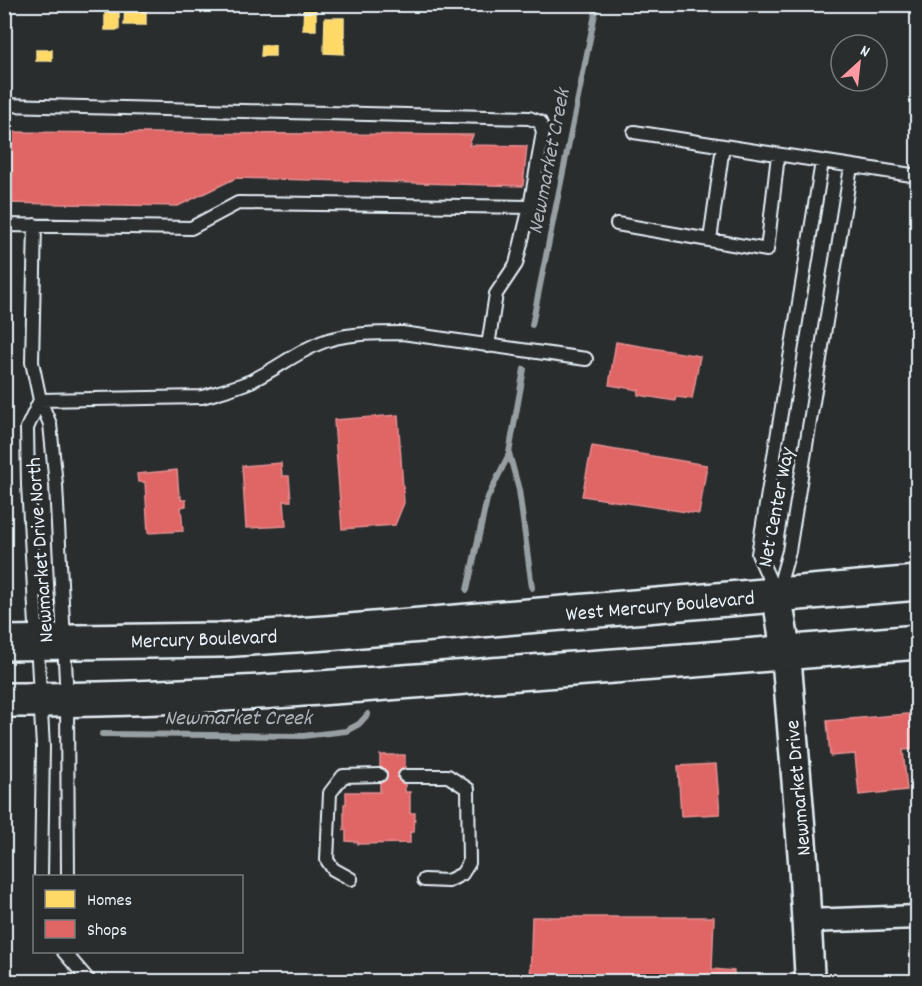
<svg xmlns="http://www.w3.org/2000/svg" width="922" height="986" viewBox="0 0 922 986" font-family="Dekko,sans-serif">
<rect width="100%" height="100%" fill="#2a2d2e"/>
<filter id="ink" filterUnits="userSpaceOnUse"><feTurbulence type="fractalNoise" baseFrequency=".0167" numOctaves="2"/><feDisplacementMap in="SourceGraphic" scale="12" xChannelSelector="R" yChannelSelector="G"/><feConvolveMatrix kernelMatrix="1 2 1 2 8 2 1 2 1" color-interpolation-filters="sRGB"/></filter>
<g filter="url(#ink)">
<path fill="#ffd966" stroke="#f8e092" stroke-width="1.5" d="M304 4H316V30H303Z
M125 6 146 7V25H124Z
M105 12 119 13V30H105Z
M325 18H344V54L324 53Z
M262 45H275V56H261Z
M36 50H52V61H36Z"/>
<path fill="#e06666" stroke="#e29092" stroke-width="1.5" d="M4 132 473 135 469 145 527 146 523 186 236 178 178 206 4 203Z
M616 342 700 356 692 399 676 397 675 401 638 395 639 390 609 385Z
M398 415 404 503 395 525 342 529 334 420Z
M592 446 707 465 699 514 582 496Z
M281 463 282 476H289L291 501H284L286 526 246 528 242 466Z
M177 470 179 496H181V500H186V506L181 507 183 531 148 533 145 482H138L137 474Z
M918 713V749L903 750 907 790 859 795 855 754 830 756 827 721Z
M380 755H405V792H410V813H415L414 832H410V843L358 844V842L346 841V830H344V804H346V792H380Z
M716 764 720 814 681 816 678 766Z
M532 917H714L712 969 734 971V982H530Z"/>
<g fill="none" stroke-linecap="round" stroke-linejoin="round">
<path stroke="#989fa3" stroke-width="6" d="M532 325 597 4
M524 369 509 453 519 490 532 588
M467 590 487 499 509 454
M102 734 303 736 346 731 359 724 368 714"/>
<defs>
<path id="service" d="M4 105 529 118 540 122 543 132 530 207 238 203 191 228 4 225
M634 132 918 176
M617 224 767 250 778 155
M35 225 32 362 40 400 50 424 56 485 67 700 68 876
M710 240 723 146
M488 346 496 294 516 264 530 207
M40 400 202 397C219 392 235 388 251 381 277 369 300 349 328 340 352 333 377 333 402 333L586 359
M40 400 27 428 28 485 43 747 41 876
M776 594 758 554 822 162
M777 594 789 551 851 167
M405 776H448L468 789 469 863 462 874 448 881 424 880
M351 879 333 869 327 860 330 793 343 776 380 775
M64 952 90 982"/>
<path id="minor" d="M807 921 918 917"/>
<path id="tertiary" d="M777 595 786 653 803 860 810 982"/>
<path id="trunk" d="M4 643 220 640 326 633 918 583
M4 700C171 701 339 687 505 674 643 664 780 654 918 642"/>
</defs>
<use href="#service" stroke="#e8f1f8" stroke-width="16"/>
<use href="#minor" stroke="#e8f1f8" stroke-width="27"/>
<use href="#tertiary" stroke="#e8f1f8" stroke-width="33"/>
<use href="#trunk" stroke="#e8f1f8" stroke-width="38"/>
<use href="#service" stroke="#2a2d2e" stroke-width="12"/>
<use href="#minor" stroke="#2a2d2e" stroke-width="22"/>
<use href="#tertiary" stroke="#2a2d2e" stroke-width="28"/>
<use href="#trunk" stroke="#2a2d2e" stroke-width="33"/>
</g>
</g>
<g text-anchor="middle" stroke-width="6" stroke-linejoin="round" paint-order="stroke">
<g font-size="21" fill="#e8f1f8" stroke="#2a2d2e">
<text transform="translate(775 507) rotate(-79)" y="7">Net Center Way</text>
<text transform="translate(39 550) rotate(-94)" y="7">Newmarket Drive North</text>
<text transform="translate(660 605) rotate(-5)" y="7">West Mercury Boulevard</text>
<text transform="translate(204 638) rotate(-2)" y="7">Mercury Boulevard</text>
<text transform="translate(797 788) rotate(-95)" y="7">Newmarket Drive</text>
</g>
<g font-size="22" font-style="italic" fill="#acb3b9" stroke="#2a2d2e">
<text transform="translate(547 161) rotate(-79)" y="8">Newmarket Creek</text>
<text x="238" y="724">Newmarket Creek</text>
</g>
</g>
<rect width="922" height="986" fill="none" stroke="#2a2d2e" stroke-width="24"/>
<rect x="12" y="12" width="898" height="962" fill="none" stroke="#e8f1f8" stroke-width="2" filter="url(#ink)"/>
<rect x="33" y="875" width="210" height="78" fill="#2a2d2e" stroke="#767b7f" stroke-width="1.5"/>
<rect x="45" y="890" width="30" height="18" fill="#ffd966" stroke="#767b7f" stroke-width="1.5"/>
<text x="87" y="905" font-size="18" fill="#e8f1f8">Homes</text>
<rect x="45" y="920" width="30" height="18" fill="#e06666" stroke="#767b7f" stroke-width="1.5"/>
<text x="87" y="935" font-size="18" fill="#e8f1f8">Shops</text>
<g transform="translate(859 63) rotate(27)"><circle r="28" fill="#2a2d2e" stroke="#767b7f" stroke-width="1.5"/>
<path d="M0-4.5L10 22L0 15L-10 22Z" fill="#ff9aa2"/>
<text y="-9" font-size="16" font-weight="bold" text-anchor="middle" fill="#e8f1f8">N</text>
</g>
</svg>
